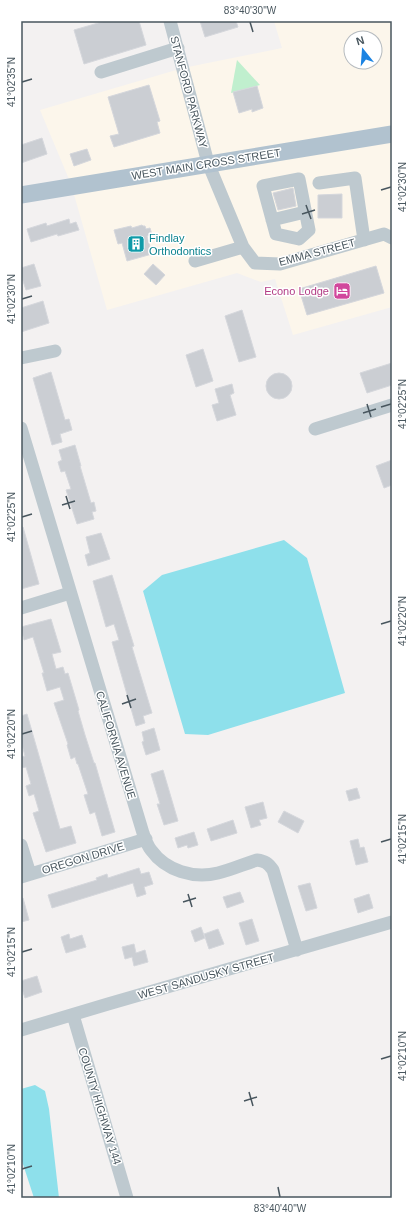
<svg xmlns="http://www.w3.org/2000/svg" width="413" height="1219" viewBox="0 0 413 1219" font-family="Arial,sans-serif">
<rect width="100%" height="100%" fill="#f3f1f1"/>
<path fill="#fcf6eb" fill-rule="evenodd" d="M274 21H392V307L293 335 275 279 261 282 237 273 107 310 71 184 40 110 183 68 282 48ZM351 38H375V62H351Z"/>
<path fill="#c0efce" d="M237 60 260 85 231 93Z"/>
<path fill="#8ee0eb" d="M284 540 307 558 345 693 208 735 185 734 143 591 162 575Z
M35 1085 45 1091 49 1109 59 1198H34L21 1158V1089Z"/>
<path fill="#cbced3" stroke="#d5d7dc" d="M105 21H139L146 45 84 64 74 30Z
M200 21H236L238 27 205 37Z
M149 85 160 121 157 122 160 133 114 147 110 136 119 134 108 97Z
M257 86 263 108 252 112V109L239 113 233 92Z
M42 138 47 154 21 163V145Z
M87 149 91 160 74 166 70 154Z
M293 188 296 206 278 210 273 193Z
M342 194V218H318V195Z
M69 219 70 224 76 222 79 230 58 236 57 234 31 242 27 229 46 223 47 226Z
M142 225 143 226H145L146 229 150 228 152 235 147 236 152 254 127 261 122 243 118 244 114 230 131 226 132 228Z
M34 264 41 286 26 290 21 275V268Z
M153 264 165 275 156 285 144 274Z
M376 266 384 293 307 315 299 289Z
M43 301 49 323 21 332V308Z
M242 310 256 357 239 362 225 316Z
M203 349 213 381 196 387 186 355Z
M392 363V385L367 393 360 373Z
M51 372 65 420 69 419 72 430 60 434 62 442 52 445 33 378Z
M266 386a13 13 0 1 1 26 0a13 13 0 1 1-26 0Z
M232 384 234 393 230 395 236 415 217 421 212 405 219 403 215 389Z
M75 445 81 466H80L91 503 94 502 96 511 92 512 94 519 77 524 66 490 71 489 65 471 61 472 58 462 62 460 59 450Z
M392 460V485L384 488 376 466Z
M21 527H23L39 584 21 589Z
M101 533 110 559 88 566 85 555 90 553 86 537Z
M112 575 134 646 132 647 152 713 143 716 145 723 136 726 112 642 119 640 114 624 106 627 93 581Z
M51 619 61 652 52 654 56 669 63 667 65 674 68 673 79 710 78 711 85 735 94 763H95L115 832 102 836 95 812 90 814 84 795 88 794 78 764H77L75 757 71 759 67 745 68 744 54 703 64 700 60 687 47 691 42 673H44L33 637 24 640 21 629V627Z
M27 714 60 829 71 826 76 843 46 852 33 813 39 811 34 794 29 796 26 786 31 784 26 767 21 768V757L25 756 21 741V716Z
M154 728 160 750 146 755 142 742 144 741 142 732Z
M163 770 178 821 164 825 157 804H160L151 774Z
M357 788 360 798 349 801 346 791Z
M263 802 267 818 259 820 261 825 251 828 245 807Z
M284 811 304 821 298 833 278 822Z
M233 820 237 833 211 841 207 829Z
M194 832 198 845 188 848 187 845 178 848 175 838Z
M358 839 360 848 364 847 368 862 356 865 350 841Z
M139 868 141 874 149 872 153 884 144 887 146 894 137 897 133 883 52 908 48 895 97 880 96 878 107 874 108 878Z
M310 883 317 908 306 911 298 886Z
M240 892 244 902 227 908 223 897Z
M369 894 373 908 358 913 354 899Z
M21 898H23L29 920 21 922Z
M252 919 259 941 246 945 239 923Z
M201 927 205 938 195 942 191 931Z
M218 929 224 944 209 949 204 934Z
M69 934 70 939 82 935 86 947 66 953 61 937Z
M134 944 136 953 145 950 148 962 134 966 132 957 125 959 122 947Z
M37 976 42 992 25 998 21 986V981Z"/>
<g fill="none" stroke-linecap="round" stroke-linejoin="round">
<path stroke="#bec9cf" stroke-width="13" d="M170 21 208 163 243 247 255 263 280 264 384 234 392 238
M101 72 178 48
M299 179 309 230 299 239 276 234 263 186Z
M319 183 355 178 364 240
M272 220 305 212
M195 261 243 247
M21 358 55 351
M21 428 143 833C145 839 147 845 151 850 166 871 194 879 218 873 231 870 244 864 257 860 265 861 268 863 273 870L297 950
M315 429 392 405
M21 608 70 593
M21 845 30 874
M21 877 146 839
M73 1015 127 1198
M21 1030 108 1004 392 922"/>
<path stroke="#b1c2cf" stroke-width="17" d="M21 195 392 134"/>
</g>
<path fill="none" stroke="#48565e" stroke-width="1.5" d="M250 22 253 32M22 82 32 79M381 190 391 187M306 205 311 219M302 214 315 210M22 299 32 296M367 404 371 417M381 407 391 404M363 413 376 409M66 496 70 509M62 505 75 501M22 517 32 514M381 624 391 621M127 695 131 708M122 704 136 699M22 734 32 731M381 842 391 839M188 894 192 907M183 902 196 898M22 952 32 949M381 1059 391 1056M249 1092 253 1106M244 1101 257 1097M22 1169 32 1166M278 1187 280 1197"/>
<defs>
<symbol id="building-square" viewBox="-11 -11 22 22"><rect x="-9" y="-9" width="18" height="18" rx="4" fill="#0f9aa8" stroke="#fff"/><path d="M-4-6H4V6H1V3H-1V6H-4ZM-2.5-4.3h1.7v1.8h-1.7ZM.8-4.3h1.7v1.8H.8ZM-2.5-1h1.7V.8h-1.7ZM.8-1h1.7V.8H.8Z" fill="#fff"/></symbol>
<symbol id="hotel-square" viewBox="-11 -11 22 22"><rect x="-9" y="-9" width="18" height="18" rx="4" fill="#d1479c" stroke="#fff"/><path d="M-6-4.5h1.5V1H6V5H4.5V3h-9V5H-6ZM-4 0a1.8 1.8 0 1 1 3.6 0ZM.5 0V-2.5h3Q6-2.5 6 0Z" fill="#fff"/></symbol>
</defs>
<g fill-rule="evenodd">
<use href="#building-square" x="126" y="234" width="20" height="20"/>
<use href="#hotel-square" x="332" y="281" width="20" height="20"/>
</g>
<g text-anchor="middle" stroke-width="3" stroke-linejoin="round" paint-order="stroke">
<g font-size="11" fill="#48565e" stroke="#fff">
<text transform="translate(189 92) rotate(75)" y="4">STANFORD PARKWAY</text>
<text transform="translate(206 164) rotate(-9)" y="4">WEST MAIN CROSS STREET</text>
<text transform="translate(317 252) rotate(-15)" y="4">EMMA STREET</text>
<text transform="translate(116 745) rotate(73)" y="4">CALIFORNIA AVENUE</text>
<text transform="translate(83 858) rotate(-17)" y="4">OREGON DRIVE</text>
<text transform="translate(206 976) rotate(-16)" y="4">WEST SANDUSKY STREET</text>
<text transform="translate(100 1106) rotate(73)" y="4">COUNTY HIGHWAY 144</text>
</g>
<g font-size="11" fill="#0d838f" stroke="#fff" text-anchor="start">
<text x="149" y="242">Findlay<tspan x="149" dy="13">Orthodontics</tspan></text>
</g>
<g font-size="11" fill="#b23c85" stroke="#fff" text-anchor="end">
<text x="329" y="295">Econo Lodge</text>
</g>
</g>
<rect width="413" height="1219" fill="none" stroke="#ffffff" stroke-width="44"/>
<g transform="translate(363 50) rotate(343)"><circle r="19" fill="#ffffff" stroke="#b6bbbf"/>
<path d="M0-3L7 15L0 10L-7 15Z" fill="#1b83e2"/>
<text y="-6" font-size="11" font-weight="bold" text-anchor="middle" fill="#48565e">N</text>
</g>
<rect x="22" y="22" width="369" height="1175" fill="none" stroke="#48565e" stroke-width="1.5"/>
<g font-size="10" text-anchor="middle" fill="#48565e">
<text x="250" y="14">83°40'30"W</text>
<text transform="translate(11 82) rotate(-90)" y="4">41°02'35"N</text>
<text transform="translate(402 187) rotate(-90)" y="4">41°02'30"N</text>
<text transform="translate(11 299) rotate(-90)" y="4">41°02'30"N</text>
<text transform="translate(402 404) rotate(-90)" y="4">41°02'25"N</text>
<text transform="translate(11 517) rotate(-90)" y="4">41°02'25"N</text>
<text transform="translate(402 621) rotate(-90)" y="4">41°02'20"N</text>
<text transform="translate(11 734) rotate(-90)" y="4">41°02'20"N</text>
<text transform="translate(402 839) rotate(-90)" y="4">41°02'15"N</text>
<text transform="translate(11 952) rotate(-90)" y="4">41°02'15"N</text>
<text transform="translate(402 1056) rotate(-90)" y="4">41°02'10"N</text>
<text transform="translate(11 1169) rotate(-90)" y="4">41°02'10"N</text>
<text x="280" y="1212">83°40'40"W</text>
</g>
</svg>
